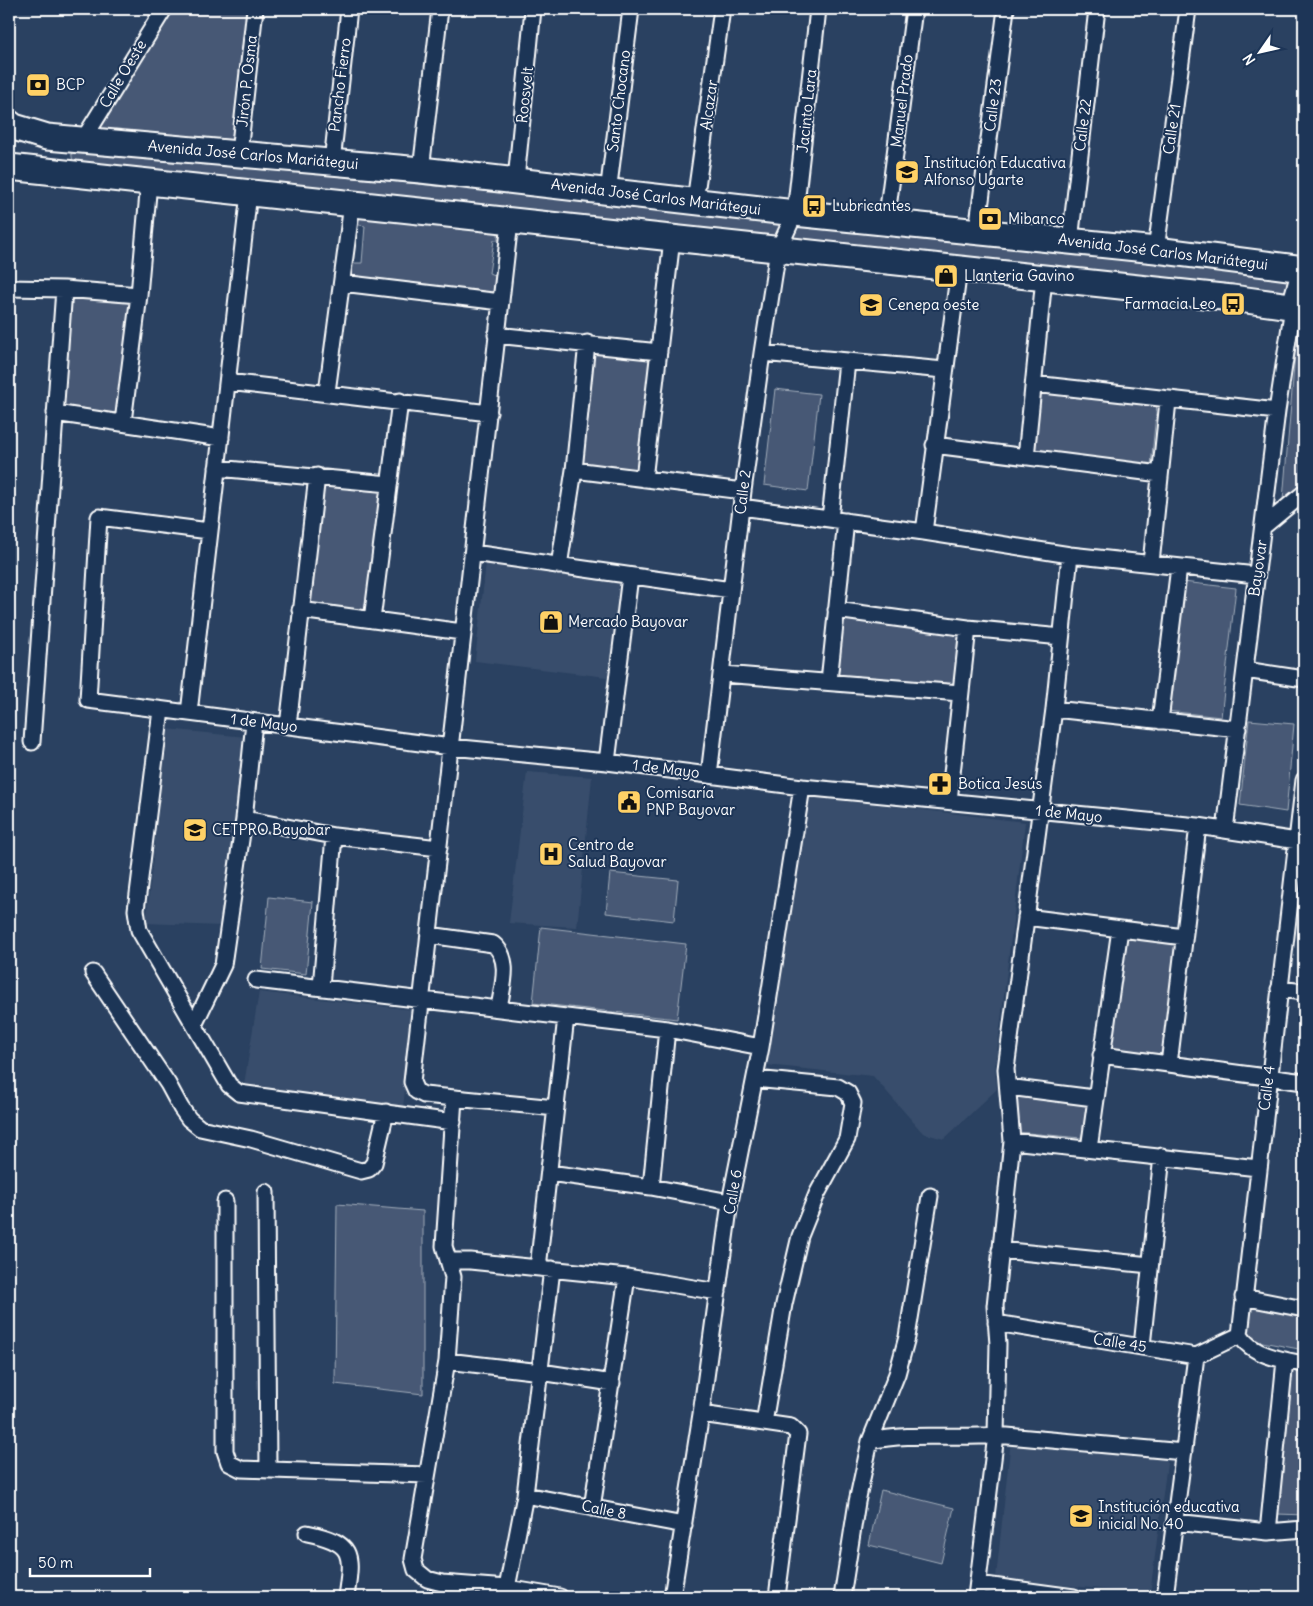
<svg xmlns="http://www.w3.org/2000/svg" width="1313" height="1606" viewBox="0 0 1313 1606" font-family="Delius,sans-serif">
<rect width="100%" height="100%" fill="#2a4161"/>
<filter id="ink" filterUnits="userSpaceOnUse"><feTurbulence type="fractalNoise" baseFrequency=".02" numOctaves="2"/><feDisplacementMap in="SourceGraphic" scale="10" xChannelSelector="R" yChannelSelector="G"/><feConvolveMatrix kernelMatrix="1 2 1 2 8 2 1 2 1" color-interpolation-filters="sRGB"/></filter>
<g filter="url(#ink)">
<path fill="#394e6c" d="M486 563 627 584 615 678 475 661Z
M167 729 245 737 223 926 146 923Z
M527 772 592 777 577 927 509 923Z
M806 796 1025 822 995 1069 997 1089 944 1139 923 1133 873 1076 767 1065Z
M259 992 414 1010 403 1107 243 1091Z
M1011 1440 1168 1455 1150 1594 996 1578Z"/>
<path fill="#465975" stroke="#a2acba" d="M168 9H250L235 143 96 128Z
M71 149 1290 272 1286 291 73 164Z
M357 214 498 228V240H494L489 273 498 277V295L351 279 348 276 349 263H362L365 226 354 224Z
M67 292 133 296 120 415 58 408Z
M1298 318 1304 320V481L1283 500Z
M591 346 655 352 639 472 580 466Z
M775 389 819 394 808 491 764 485Z
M1036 392 1157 403 1151 466 1030 453Z
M320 483 384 490 370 611 304 604Z
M1183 582 1236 588 1221 717 1167 711Z
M842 618 962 634 956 687 837 675Z
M1249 720 1294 724 1286 812 1240 805Z
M610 873 678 880 674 921 606 913Z
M269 897 313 902 306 974 262 969Z
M541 927 686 944 677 1019 533 1003Z
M1122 936 1178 942 1163 1059 1106 1052Z
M1017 1094 1091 1102 1081 1138 1017 1132Z
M337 1204 423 1211V1394L335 1384Z
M1248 1302 1304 1313V1350L1252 1340 1244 1330Z
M1292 1369H1304V1515L1278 1514Z
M881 1490 954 1508 941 1563 869 1545Z"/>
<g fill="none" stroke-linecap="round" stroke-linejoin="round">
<defs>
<path id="minor" d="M83 140 164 9
M239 153 255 9
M332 162 349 9
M421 170 440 9
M516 180 533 9
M608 193 631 9
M695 201 722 9
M510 222 412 1082 416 1091 424 1095 556 1108
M886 223 914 9
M977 231 1006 9
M1070 241 1097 9
M1156 250 1188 9
M342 283 501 302
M9 288 64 289 139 295
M496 335 659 352
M762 353 944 370
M228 382 489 413
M1034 384 1277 411
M327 392 352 204
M55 413 221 438
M123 422 139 295 149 182
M934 445 1160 474
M1026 457 1044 278
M217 468 389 484
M574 470 743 491
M644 479 672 239
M741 507 924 532 1070 555 1256 575
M830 519 847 362
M1263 527 1304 493
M209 531 99 517 88 700 451 747 607 762 802 787 1198 826 1304 842
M924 532 959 269
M473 553 731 590
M1151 563 1168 401
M559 566 574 470 587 343
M300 610 462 632
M836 610 968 628 1061 637
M372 620 400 401
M1245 670 1304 679
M723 674 960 693
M829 681 846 521
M1054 709 1238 729
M161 710 136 910 139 930 229 1085 239 1093 453 1122
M189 713 249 193
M1160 721 1179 567
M254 722 244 819 334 836 439 848
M288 726 317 476
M32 742 64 289
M607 762 630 576
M709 775 743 491 762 353 778 250 795 213 818 9
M949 801 968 628
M1225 830 1277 411 1293 307
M1026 917 1184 937
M429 935 493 944C512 959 502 987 499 1008
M93 973 168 1084 181 1108 189 1119 200 1128 251 1139 361 1171 369 1169 374 1163 386 1112
M256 980 667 1029 761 1047
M321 987 334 836
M1279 989 1304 992
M195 1023 223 965 244 819
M1101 1055 1304 1082
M1169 1064 1198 826
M755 1079 838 1087 848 1093 853 1103 847 1139 817 1194 800 1236 784 1304 764 1423
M1008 1087 1094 1098
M454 1098 444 1246 453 1277 447 1361 413 1559 416 1570 427 1579 442 1583 507 1588 560 1597
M1012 1141 1258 1168
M1089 1149 1120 929
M549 1173 651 1187 730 1202
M651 1187 667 1029
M266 1192 268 1469
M225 1201V1451L229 1463 241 1469 427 1475
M1000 1250 1150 1265
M449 1261H470L627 1277 718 1292
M538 1268 566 1017
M1243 1297 1304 1309
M996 1323 1196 1356 1240 1335
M1240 1335 1304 780
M1240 1335C1251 1355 1282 1360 1304 1364
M1142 1346 1162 1156
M447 1361 541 1372 612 1383
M701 1414 791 1427 798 1434 777 1597
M870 1441C912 1432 954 1439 996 1435L1184 1452
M525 1495 684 1525
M592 1508 627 1277
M1175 1522 1268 1532 1304 1529
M1268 1532 1285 1360
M307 1533C355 1543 352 1554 346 1597
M978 1584 1074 1597
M507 1588 525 1495 552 1269
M672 1597 701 1414 730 1202 761 1047 802 787
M842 1597 857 1502 870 1441 897 1374 907 1337 930 1196
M976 1597 996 1435 998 1344 995 1306 1012 1141 1006 1069 1054 709 1070 555
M1165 1597 1196 1356"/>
<path id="secondary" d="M1293 307 1304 268"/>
<path id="primary" d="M9 123 14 127 47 137 421 170 795 213 1156 250 1304 269
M9 167 1232 298 1304 308"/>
</defs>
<use href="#minor" stroke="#fff" stroke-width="19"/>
<use href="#secondary" stroke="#fff" stroke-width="26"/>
<use href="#primary" stroke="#fff" stroke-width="29"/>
<use href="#minor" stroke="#1d3557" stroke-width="15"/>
<use href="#secondary" stroke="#1d3557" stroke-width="22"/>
<use href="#primary" stroke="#1d3557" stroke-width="25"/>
</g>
</g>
<defs>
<symbol id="bank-square" viewBox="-11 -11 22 22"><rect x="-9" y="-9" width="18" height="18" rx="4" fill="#ffd166" stroke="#1d3557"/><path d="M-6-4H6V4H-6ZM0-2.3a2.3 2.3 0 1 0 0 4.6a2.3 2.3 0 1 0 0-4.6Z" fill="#111"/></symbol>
<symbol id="school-square" viewBox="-11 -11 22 22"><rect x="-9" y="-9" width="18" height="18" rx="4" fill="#ffd166" stroke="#1d3557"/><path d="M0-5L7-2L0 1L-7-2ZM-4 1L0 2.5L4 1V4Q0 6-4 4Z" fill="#111"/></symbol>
<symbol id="bus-square" viewBox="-11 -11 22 22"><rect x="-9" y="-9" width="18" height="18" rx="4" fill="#ffd166" stroke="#1d3557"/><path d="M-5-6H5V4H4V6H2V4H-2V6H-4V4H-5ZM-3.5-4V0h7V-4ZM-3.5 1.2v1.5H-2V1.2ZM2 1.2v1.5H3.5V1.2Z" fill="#111"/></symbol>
<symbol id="shop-square" viewBox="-11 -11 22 22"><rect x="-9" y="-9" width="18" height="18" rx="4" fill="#ffd166" stroke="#1d3557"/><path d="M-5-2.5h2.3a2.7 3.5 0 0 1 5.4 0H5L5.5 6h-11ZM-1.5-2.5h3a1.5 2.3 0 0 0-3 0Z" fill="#111"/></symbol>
<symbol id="pharmacy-square" viewBox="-11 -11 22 22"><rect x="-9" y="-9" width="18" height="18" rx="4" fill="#ffd166" stroke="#1d3557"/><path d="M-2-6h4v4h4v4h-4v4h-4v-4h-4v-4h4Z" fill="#111"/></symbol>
<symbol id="civic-square" viewBox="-11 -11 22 22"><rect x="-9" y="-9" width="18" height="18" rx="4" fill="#ffd166" stroke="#1d3557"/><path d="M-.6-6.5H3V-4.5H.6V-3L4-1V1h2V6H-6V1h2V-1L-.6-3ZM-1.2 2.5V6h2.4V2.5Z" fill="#111"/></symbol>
<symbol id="university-square" viewBox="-11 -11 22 22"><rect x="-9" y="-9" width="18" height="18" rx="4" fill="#ffd166" stroke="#1d3557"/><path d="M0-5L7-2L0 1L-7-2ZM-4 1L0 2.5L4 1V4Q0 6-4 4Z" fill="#111"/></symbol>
<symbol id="hospital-square" viewBox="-11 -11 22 22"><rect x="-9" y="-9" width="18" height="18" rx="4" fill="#ffd166" stroke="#1d3557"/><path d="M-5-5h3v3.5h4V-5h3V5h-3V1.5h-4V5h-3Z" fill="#111"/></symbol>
</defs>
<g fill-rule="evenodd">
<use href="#bank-square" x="24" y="71" width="28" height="28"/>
<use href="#school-square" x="893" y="158" width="28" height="28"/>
<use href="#bus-square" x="800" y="192" width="28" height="28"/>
<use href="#bank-square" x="976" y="205" width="28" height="28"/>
<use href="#shop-square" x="932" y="262" width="28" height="28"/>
<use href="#bus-square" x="1219" y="290" width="28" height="28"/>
<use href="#school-square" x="857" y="291" width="28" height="28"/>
<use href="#shop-square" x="537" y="608" width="28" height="28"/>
<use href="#pharmacy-square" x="926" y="770" width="28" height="28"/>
<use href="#civic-square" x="615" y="788" width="28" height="28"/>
<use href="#university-square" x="181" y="816" width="28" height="28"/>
<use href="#hospital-square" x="537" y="840" width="28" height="28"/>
<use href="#school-square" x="1067" y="1502" width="28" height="28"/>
</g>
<g text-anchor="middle" stroke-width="4" stroke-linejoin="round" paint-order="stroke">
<g font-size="15" fill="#fff" stroke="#1d3557">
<text transform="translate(123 74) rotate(-59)" y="5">Calle Oeste</text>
<text transform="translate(247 81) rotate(-84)" y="5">Jirón P. Osma</text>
<text transform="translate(340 85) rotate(-83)" y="5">Pancho Fierro</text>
<text transform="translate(525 95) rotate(-84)" y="5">Roosvelt</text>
<text transform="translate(619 101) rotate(-83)" y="5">Santo Chocano</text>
<text transform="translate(902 101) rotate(-83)" y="5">Manuel Prado</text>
<text transform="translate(709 105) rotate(-82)" y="5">Alcazar</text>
<text transform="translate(993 105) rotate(-83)" y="5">Calle 23</text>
<text transform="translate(807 111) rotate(-84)" y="5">Jacinto Lara</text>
<text transform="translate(1083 125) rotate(-83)" y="5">Calle 22</text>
<text transform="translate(1172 129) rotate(-82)" y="5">Calle 21</text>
<text transform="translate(253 155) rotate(5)" y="5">Avenida José Carlos Mariátegui</text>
<text transform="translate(656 197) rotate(7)" y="5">Avenida José Carlos Mariátegui</text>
<text transform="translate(1163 252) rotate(7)" y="5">Avenida José Carlos Mariátegui</text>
<text transform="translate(743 492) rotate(-83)" y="5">Calle 2</text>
<text transform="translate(1258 568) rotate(-82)" y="5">Bayovar</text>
<text transform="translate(264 723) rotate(7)" y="5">1 de Mayo</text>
<text transform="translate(666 769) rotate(7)" y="5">1 de Mayo</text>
<text transform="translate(1069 814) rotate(6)" y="5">1 de Mayo</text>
<text transform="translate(1267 1088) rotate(-83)" y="5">Calle 4</text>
<text transform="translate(733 1192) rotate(-80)" y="5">Calle 6</text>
<text transform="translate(1120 1343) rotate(9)" y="5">Calle 45</text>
<text transform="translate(604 1510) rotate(11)" y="5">Calle 8</text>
</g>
<g font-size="15" fill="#fff" stroke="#1d3557" text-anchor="start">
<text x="56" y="90">BCP</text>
<text x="924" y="168">Institución Educativa<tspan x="924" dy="17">Alfonso Ugarte</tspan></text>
<text x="832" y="211">Lubricantes</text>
<text x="1008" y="224">Mibanco</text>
<text x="964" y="281">Llanteria Gavino</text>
<text x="1216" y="309" text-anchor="end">Farmacia Leo</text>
<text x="888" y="310">Cenepa oeste</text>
<text x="568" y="627">Mercado Bayovar</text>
<text x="958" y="789">Botica Jesús</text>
<text x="646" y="798">Comisaría<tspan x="646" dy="17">PNP Bayovar</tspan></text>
<text x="212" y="835">CETPRO Bayobar</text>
<text x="568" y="850">Centro de<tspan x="568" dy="17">Salud Bayovar</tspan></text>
<text x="1098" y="1512">Institución educativa<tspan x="1098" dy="17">inicial No. 40</tspan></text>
</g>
</g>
<rect width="1313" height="1606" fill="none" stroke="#1d3557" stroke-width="30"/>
<rect x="15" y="15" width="1283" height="1576" fill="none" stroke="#fff" stroke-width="2" filter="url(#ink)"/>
<g transform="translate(1260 52) rotate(236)" stroke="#1d3557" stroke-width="4" paint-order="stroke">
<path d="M0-4L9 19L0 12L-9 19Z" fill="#ffffff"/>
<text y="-8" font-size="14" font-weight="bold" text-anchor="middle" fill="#ffffff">N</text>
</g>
<path d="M30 1568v8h120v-8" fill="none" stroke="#ffffff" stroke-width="2.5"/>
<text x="38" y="1568" font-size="15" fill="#ffffff" stroke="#1d3557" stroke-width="4" paint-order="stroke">50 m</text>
</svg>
